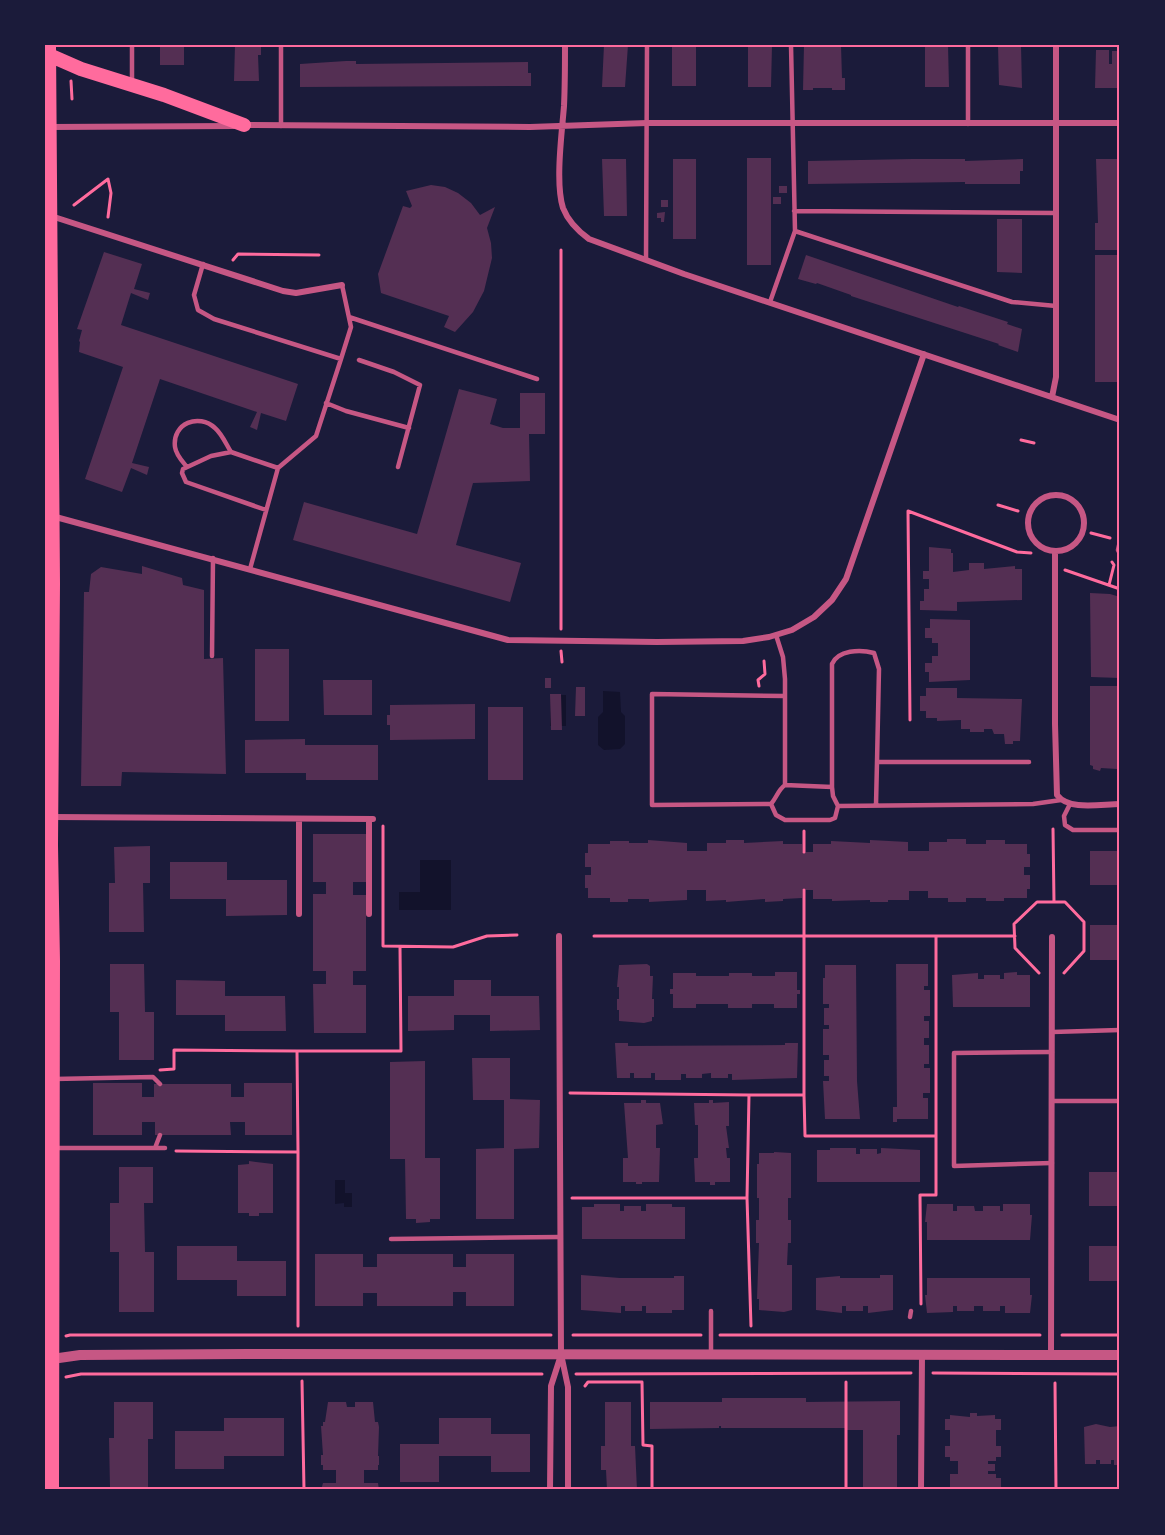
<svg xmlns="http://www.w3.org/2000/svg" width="1165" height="1535" viewBox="0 0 1165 1535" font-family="Poppins,sans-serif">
<rect width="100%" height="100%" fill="#1b1b3a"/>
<path fill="#12122b" d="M603 691 620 692 621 712 625 716V744L620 749 604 750 598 745V717L603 712Z
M551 695H566V726H550Z
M420 860H451V910H399V892H420Z
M335 1180H345V1193H352V1207H344V1203L335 1204Z"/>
<path fill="#542f53" d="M160 45H184V65H160Z
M235 45H261V55H258L259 81H234Z
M604 45H628L625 87H602Z
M672 45H696V86H672Z
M748 45H772L771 87H748Z
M804 45H841L842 78H845V90H832V88H813V90H803Z
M925 45H948L949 87H925Z
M998 45H1021L1022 88 999 85Z
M1096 50H1109V64H1112V51H1120V88H1095Z
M346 61H356V64L528 62V73H531V86L300 87V64Z
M747 158H771V265H747Z
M602 159H626L627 216H604Z
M673 159H696V239H673Z
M913 159H965V161L1023 159V171H1020V184H965V182L808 184V161Z
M1096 159H1120V250H1095V223H1098Z
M431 185 445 187 458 193 471 203 480 215 495 207 487 228 491 243 492 258 484 291 473 312 455 332 444 327 449 316 381 293 378 274 403 206 410 208 412 206 406 191Z
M779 186H787V193H779Z
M773 197H781V204H773Z
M661 200H668V207H661Z
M665 212 664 222H661V218H657V213Z
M997 219H1022V273L997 272Z
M104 252 142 264 134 289 150 293 148 300 131 293 121 325 298 384 286 421 261 413 257 430 250 427 257 412 160 379 132 463 149 467 147 475 131 468 122 492 85 479 123 367 79 352 80 342 79 341 82 330 77 329Z
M806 255 958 307 959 306 1008 322 1007 324 1022 329 1018 352 998 345 999 344 851 296V295L817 283 816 284 798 279Z
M1095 255H1120V382H1095Z
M459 389 497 399 490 424 503 428H520V393H545V434H529L530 481 473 483 456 545 521 563 510 602 293 540 304 502 417 534Z
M929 547 951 549V553H953V572L969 570V563H984V569L1015 566V569H1022V600L957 602V611L920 610V601H924V589H929V579H923V571H929Z
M142 566 182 578 183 585 204 590V659L223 658 226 774 122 772 121 786H81L84 592H89L91 574 101 567 142 574Z
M1090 593 1110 594 1120 597V678L1091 677Z
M930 619 970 620V680L929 682V672H925V663H932V656H938V643H932V638H925V628H930Z
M255 649H289V721H255Z
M545 678H551V688H545Z
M323 680H372V715H324Z
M1090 686H1120V772H1117V769L1101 768 1100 771 1093 769V766L1090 765Z
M576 687H585V716H575Z
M926 688H957V698L1022 699 1020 741H1013V744H1005L1004 734H994L992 729H984V732H970V729H961V720L937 721V718H926V711H920V696H926Z
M550 694H561L562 730H551Z
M475 704V739L390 740V725H387V715H390V705Z
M488 707H523V780H488Z
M305 739V745H378V780H306V773H245V740Z
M313 834H366V882H353V895H366V971H353V985H366V1033H314L313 984H326V971H313V894H326V882H313Z
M947 839H966V844H986V840H1005V844H1027V854H1030V867H1024V875H1030V889H1027V898H1004V901H986V898H966V902H948V898H928V891H909V900H888V902H870V900L832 901V899H813V890H802V898L783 899V901L765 902V899L726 902V900L706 901V890H687V900L649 902V899H628V902H610V898H588V888H585V875H591V867H585V853H588V844H610V841H629V843H648V840L687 843V851H707V843H726V840H744V843L783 841V844H802V852H813V844H831V841L870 843V840L908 842V851H929V842H947Z
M150 846V883H143L144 932H109V883H115L114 847Z
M1090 851H1120V885H1090Z
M170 862H227V880H287V915L226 916V899H170Z
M1090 925H1120V960H1090Z
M110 964H144L145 1012H154V1060H119V1012H110Z
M647 964 650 966V976H653L652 999H654V1017H652V1021L644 1023 619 1021V1010H617V999H619V987H617L619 965Z
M896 964H928V986H924V990H930V1016H924V1021H929V1038H924V1045H929V1064H924V1068H930V1093H923V1098H928V1119H897V1122H893V1107H897Z
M825 965H856L857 1081 860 1119H825L823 1081H829V1076H824V1060H829V1055H823V1029H829V1025H824V1008H829V1004H823V978H825Z
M775 972H797V990H800V994H797V1008H774V1004H752V1008H728V1004H696V1008H673V994H670V989H673V973H696V976H729V973H752V976H775Z
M1017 972V975H1030V1007H953L952 975 978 973V979H984V975H1000V979H1004V973Z
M176 980 225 981V996H285L286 1031H225V1015H176Z
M454 980H491V996H539L540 1030 490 1031V1015H454V1030L408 1031V996H454Z
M615 1043H628V1046L785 1045V1043H798L797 1078 732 1080V1074H728V1078H711V1073L702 1074V1078H686V1074H681V1080H655V1073H651V1078H634V1073H630V1078H617Z
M472 1058H510V1099L540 1100 539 1148 514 1149V1219H476V1149L504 1148V1100H473Z
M425 1061V1158H440V1219H430V1222L416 1223V1219H406L405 1159H390V1062Z
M93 1083H142V1097H154V1084H231V1097H244V1083H292V1135H245V1122H230L231 1135H155V1122H142V1135H93Z
M641 1100H646V1103H660L663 1124 656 1125V1148H660L659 1182H642V1184H636V1182H623V1158H628L624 1103H641Z
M709 1100H713V1103L729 1102V1126H726L729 1148H726L727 1158H730V1182H715V1185H710V1182H695L694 1158H698V1125H695L694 1103H709Z
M830 1148H856V1154H860V1149H877V1154L881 1153V1148L920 1150V1182H817V1150H830Z
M774 1152 791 1153V1198H788V1220H791V1243H788L787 1265H792V1310L784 1312 759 1310V1299H757L759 1243H756V1220H759V1198H757V1164H759V1153H774Z
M249 1161 273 1164V1213H259V1216H249V1213H238V1165L249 1164Z
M119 1167H153V1203H144L145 1252H154V1312H119V1252H110V1203H119Z
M1089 1172H1120V1206H1089Z
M594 1204H620V1211H624V1206H641V1211H646V1204H672V1207H685V1239H582V1207H594Z
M927 1204H953V1211H957V1206H974L975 1211H983V1206H1000V1211H1003V1204H1030V1215H1032L1030 1240H927V1222H925Z
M177 1246H237V1261H286V1296H237V1280H177Z
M1089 1246H1120V1281H1089Z
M315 1254H363V1267H377V1254H453V1267H466V1254H514V1306H466V1292H453V1306H377V1293H363V1306H315Z
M581 1275 620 1278H674V1276H684V1310H672V1313H646V1306H642V1311H625V1306H621V1313L581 1310Z
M880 1275H893V1310L868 1313V1306H863V1311H846V1306H842V1313L816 1310V1278L840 1276V1278H880Z
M927 1278H1030V1295H1032L1030 1313H1005V1306H1000V1311H983V1306H974V1311H957V1306H953V1312L927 1313 925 1295H927Z
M722 1398H806V1402L900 1401V1435H897V1490H863V1430H846V1428H721V1426H719V1428L650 1429V1402H722Z
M114 1402H153V1439H148V1487H160V1490H122V1487H110L109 1438H114Z
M328 1402H346L347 1407H355V1402H373L375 1422H378L379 1427 378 1456H379V1465H378V1470H364V1483H378L379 1490H321L323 1483H336V1470H323V1465H321V1455H323L321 1426H323V1422H325Z
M605 1402H631V1446H635L637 1490H607L606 1470H601V1446H605Z
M970 1413H977V1416L995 1415V1419H1001V1430H996V1446H1001V1457H996V1461H988V1464H995V1471H988V1474H996V1478H1001V1490H950V1474H958V1461H950V1457H945V1446H950V1430H945V1419H950V1415L970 1417Z
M224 1418H284V1456H224V1469H175V1431H224Z
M439 1418H491V1434H530V1472H491V1456H439V1482H400V1444H439Z
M1096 1424 1110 1427 1120 1426V1465H1114V1460H1111V1464H1100V1460H1096V1464H1085L1084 1427Z"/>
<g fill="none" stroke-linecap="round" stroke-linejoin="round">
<path stroke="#ff6b9d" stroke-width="3" d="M71 81 72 99
M74 205 108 179 111 193 108 217
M561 250V629
M233 260 238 254 319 255
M1021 440 1034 443
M998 505 1018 511
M1091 533 1110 538
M1065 570 1120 589
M1109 585 1114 565 1112 562
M561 651 562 662
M759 686 758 680 765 674 764 661
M910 720 908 511 1017 552 1031 553
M383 826V946L453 947 487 936 517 935
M1053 829 1054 902
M804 831V852
M594 936H1015
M1039 973 1015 948 1014 924 1037 902H1065L1084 922V951L1064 973
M297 1051H401L400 947
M160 1070 174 1069V1050L297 1051 298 1152
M570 1093 749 1095
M804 1095 805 1136H936V936
M176 1151 298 1152V1326
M572 1198H747
M921 1304 920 1195H936V1136
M751 1326 747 1198 749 1095H804V890
M573 1335H701
M720 1335H1040
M1062 1335H1120
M66 1336 70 1335H551
M933 1373 1120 1374
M576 1374 911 1373
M66 1377 81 1374H542
M302 1381 304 1490
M1055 1383 1056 1490
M585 1386 588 1382H642L643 1445 652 1446V1490
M846 1490V1382"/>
<path stroke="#c65784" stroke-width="4.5" d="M281 45V126
M132 82V45
M968 124V45
M794 211 1056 213
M795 231 1012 302 1056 306
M646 260 647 45
M203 264 194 295 198 310 214 319 341 359
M770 302 795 231 791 45
M349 317 537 379
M359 360 394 372 420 385 398 467
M326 403 346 411 409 428
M187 467C182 461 176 455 175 447 172 423 199 413 215 428 222 434 226 444 231 452
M266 510 186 482 182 473 183 469 211 456 231 452 278 468
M1120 541 1118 550 1120 554
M250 569 278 468 316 436 341 359 351 327 342 285
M212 656 213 558
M785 696 652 694V805L771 804 776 815 785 820H830L835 818 838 806 1033 804 1061 800
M785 785 832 787 833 796 838 806
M832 787V664C838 650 860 649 874 653L879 669 877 762H1029
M771 804C777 797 778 790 785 785V679L783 657 776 635
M1070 804 1064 816 1065 825 1073 830H1120
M876 805 877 762
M1052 1032 1120 1030
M1052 1052 954 1053V1166L1052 1163
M54 1079 153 1077 160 1084
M1052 1101H1120
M55 1148H165
M155 1148 160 1135
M391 1239 560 1237
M711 1311V1353
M910 1317 911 1311"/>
<path stroke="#c65784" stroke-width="6" d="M565 45C565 65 565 85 564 106 562 132 555 183 563 208 568 221 578 231 589 239L684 274 1120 420
M245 125 530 127 647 123H1120
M50 127 234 126
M51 216 283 291 296 293 342 285
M1052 397 1056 377V45
M1028 523a28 28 0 1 1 56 0a28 28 0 1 1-56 0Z
M45 512 52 516 508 640 657 642 743 641 769 637 792 630 814 617 832 600 846 579 924 354
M1055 552V724L1057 795C1069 811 1101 804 1120 804
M52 817 373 819
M299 819V914
M369 819V914
M559 936 561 1354 568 1387V1490
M1051 1354 1052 937
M550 1490 551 1386 561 1355
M921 1490 922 1355"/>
<path stroke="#c65784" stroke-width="10" d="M52 1359 80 1355 245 1354 1120 1355"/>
<path stroke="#ff6b9d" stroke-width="14" d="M49 45 53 584 51 845 53 961 52 1490
M49 55 81 69 164 95 244 125"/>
</g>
<rect width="1165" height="1535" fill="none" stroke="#1b1b3a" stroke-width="93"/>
<rect x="46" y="46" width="1072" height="1442" fill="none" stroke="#ff6b9d" stroke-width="2"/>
</svg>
